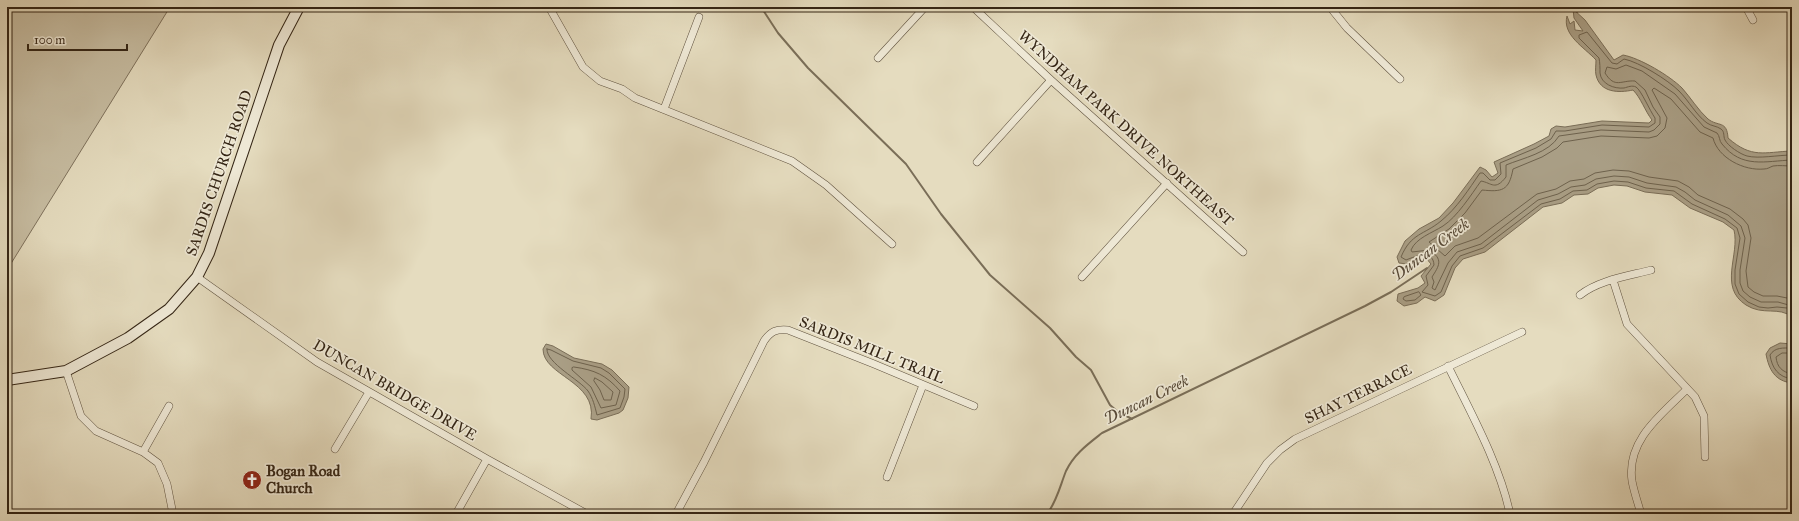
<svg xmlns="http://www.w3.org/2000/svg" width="1799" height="521" viewBox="0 0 1799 521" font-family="'IM FELL Great Primer',serif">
<rect width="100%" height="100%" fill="#e5dcbf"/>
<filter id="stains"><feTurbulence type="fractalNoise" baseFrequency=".005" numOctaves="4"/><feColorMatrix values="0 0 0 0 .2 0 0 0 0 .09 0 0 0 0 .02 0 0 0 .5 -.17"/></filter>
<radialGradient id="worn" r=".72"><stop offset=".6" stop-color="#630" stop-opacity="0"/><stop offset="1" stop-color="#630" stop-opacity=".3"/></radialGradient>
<path fill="#c7bda2" stroke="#7e715c" d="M7 7H170L7 270Z"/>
<path fill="#a99e85" stroke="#7a6e58" d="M1573 9 1585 20 1614 60 1623 55C1640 58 1670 76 1682 88 1691 98 1698 110 1708 119 1718 127 1727 120 1728 138 1752 159 1764 152 1792 151V317C1779 306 1763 316 1746 305 1718 287 1740 255 1734 230L1723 222 1690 208 1672 195 1645 192 1627 186 1614 185 1598 188 1588 194 1574 195 1562 203 1543 207 1485 252 1463 259 1455 268 1444 295 1435 301 1425 297 1417 303 1404 306 1397 301 1398 294 1418 288 1425 283 1421 276 1431 264 1426 258 1407 264 1399 263 1397 257 1405 241 1419 229 1439 218 1453 203 1480 167 1486 170 1492 177 1498 173 1494 162 1534 144 1549 136 1551 129 1556 126 1565 127 1602 121 1649 123 1652 120C1645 111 1641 98 1633 90 1619 93 1600 93 1596 75 1595 71 1596 65 1596 60 1584 47 1562 35 1567 16L1570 24 1574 21 1575 30 1583 31 1574 18Z
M1780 343 1792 344V383C1775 381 1769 370 1766 354L1770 348Z
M546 344 553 346 574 358 602 364 612 370 629 387 628 398 623 410 619 413 597 420 591 419C597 381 543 376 543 349Z"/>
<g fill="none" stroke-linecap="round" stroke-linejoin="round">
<path stroke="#6e624d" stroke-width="1" d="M1792 155C1778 155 1759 159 1747 156 1740 154 1728 146 1725 140 1723 136 1725 132 1721 129 1717 126 1711 126 1707 123 1696 115 1689 101 1679 91 1668 80 1639 62 1624 59L1617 64 1612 63 1587 32 1579 35V38L1599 58C1600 63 1600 68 1600 73 1601 84 1614 89 1624 88 1628 87 1632 85 1636 87 1641 90 1650 111 1655 118V123L1649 127 1602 125 1565 131H1556L1551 139 1536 148 1500 163 1501 174 1495 180H1490L1483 173H1480C1469 189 1457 208 1441 221 1424 235 1411 233 1401 257L1406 260C1416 256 1433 249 1434 265L1426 276 1428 285 1422 292 1435 296 1441 292 1452 266 1460 256 1483 248 1541 204 1560 199 1573 191 1587 190 1597 184 1614 181 1628 182 1646 188 1674 191 1692 204 1725 219 1737 228 1740 238 1735 270V284L1739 294 1748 302 1759 307 1768 308 1777 307 1787 308 1792 312
M1792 160C1765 161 1742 169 1722 144 1719 141 1720 136 1717 133L1704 127 1675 94 1642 71 1626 65 1616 69 1607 67 1605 73C1615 89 1621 80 1635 81L1645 90 1653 107 1660 117V124L1654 130 1649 132 1601 130 1559 136C1549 153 1523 158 1506 165V177C1495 191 1492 183 1481 181 1471 195 1457 217 1443 226 1432 233 1416 238 1411 250L1412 252 1429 250C1444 259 1439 266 1432 277L1434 282 1432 288 1435 290 1448 263 1457 252 1481 244 1538 200 1558 194 1571 187 1585 185 1596 179 1614 176 1629 177 1647 183 1676 187 1685 192 1695 200 1728 215 1741 226 1745 238 1740 270V283L1743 291 1750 297 1761 302H1778L1792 306
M1792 166C1786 166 1779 165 1773 166 1770 167 1768 169 1764 169 1744 171 1718 158 1713 138L1700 132 1671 99 1654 88 1652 90 1667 118 1665 128 1657 136 1649 138 1601 136 1563 142 1557 148 1542 157 1513 169C1509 191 1502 192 1482 190L1465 213 1449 229 1429 242 1445 256 1455 246 1478 238 1537 194 1556 189 1570 181 1584 179 1595 173 1613 170 1629 171 1649 177 1678 181 1689 187 1698 195 1730 209 1743 219 1748 225 1751 238 1746 271 1748 287 1754 292 1763 296H1777L1792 299
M1419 292 1421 295 1415 300 1406 301 1403 299 1404 297Z
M1792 348C1783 348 1775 347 1770 355 1772 368 1778 377 1792 379
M547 349 551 350 573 361 601 368 609 373 625 389 624 397 620 408 597 415C595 407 593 398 588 391 580 380 546 363 547 349Z
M1792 353H1782L1776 357C1777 367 1782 372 1792 374
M574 367C595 370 606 375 620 391L616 405 601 408 591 387 572 370V368Z
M595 378 602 382 613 392 611 400H604L600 390 594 381Z"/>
<path stroke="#7a6e58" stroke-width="2" d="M761 7 778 33 808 68 906 164 941 214 990 275 1050 328 1076 357 1091 370 1110 405 1117 411 1132 419
M1574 7 1577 12
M1047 514C1057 501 1060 486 1066 471 1074 454 1088 444 1102 433L1365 306 1391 292 1427 268"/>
<defs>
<path id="street" d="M549 7 583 67 600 81 622 89 635 98 792 161 826 185 892 244
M973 7 1051 80 1243 252
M1330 7 1347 28 1400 79
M1746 7 1753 20
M878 58 925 7
M664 109 699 17
M977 162 1051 80
M197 277 317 362 487 459 587 514
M1082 277 1167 183
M1613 280 1627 324 1695 397 1704 416 1705 457
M1580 295C1599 280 1628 276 1651 270
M1448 366C1470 411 1500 465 1510 514
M66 371 81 416 96 431 143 452 158 463 167 484 173 514
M335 449 369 392
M143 452 169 406
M887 477 923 385
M456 514 487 459
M676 514 704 462 764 341C771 331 776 329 788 330L874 364 974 406
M1233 514 1267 463 1280 450 1295 439 1522 332
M1641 514C1638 503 1634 492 1632 481 1626 440 1662 414 1687 389"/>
<path id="secondary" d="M7 380 66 371 128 338 169 309 197 277 209 253 279 45 299 7"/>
</defs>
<use href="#street" stroke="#605340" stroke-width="8"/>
<use href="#secondary" stroke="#342515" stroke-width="12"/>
<use href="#street" stroke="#eee8d5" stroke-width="7"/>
<use href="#secondary" stroke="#eee8d5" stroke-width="10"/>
</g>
<defs>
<symbol id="church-disc" viewBox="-11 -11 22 22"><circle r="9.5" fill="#8f2418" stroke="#eee8d5"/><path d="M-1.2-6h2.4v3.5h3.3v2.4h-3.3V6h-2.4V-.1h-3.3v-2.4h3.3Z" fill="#fff"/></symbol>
</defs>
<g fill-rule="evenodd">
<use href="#church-disc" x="241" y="469" width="22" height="22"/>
</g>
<g text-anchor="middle" stroke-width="3.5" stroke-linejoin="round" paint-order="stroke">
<g font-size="15" fill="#342515" stroke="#eee8d5">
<text transform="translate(1126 128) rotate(42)" y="5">WYNDHAM PARK DRIVE NORTHEAST</text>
<text transform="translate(219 173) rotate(-71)" y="5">SARDIS CHURCH ROAD</text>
<text transform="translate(872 350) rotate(22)" y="5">SARDIS MILL TRAIL</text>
<text transform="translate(395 390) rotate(30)" y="5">DUNCAN BRIDGE DRIVE</text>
<text transform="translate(1358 394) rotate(-26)" y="5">SHAY TERRACE</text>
</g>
<g font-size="15" font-weight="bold" fill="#342515" stroke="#eee8d5" text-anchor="start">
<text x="266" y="476">Bogan Road<tspan x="266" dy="17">Church</tspan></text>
</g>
<g font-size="16" font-style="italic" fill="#574937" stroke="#eee8d5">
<text transform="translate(1430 249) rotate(-37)" y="6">Duncan Creek</text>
<text transform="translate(1146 399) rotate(-26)" y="6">Duncan Creek</text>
</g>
</g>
<rect width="1799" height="521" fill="none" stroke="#e5dcbf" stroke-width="24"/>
<rect x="8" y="8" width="1783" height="505" fill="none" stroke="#342515" stroke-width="2"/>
<rect x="12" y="12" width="1775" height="497" fill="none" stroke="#342515"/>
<path d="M28 44v6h99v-6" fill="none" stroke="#342515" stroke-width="2"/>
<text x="34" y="44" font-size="12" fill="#342515" stroke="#eee8d5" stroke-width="3" paint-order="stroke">100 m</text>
<rect width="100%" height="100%" filter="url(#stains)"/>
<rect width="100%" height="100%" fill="url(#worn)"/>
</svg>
